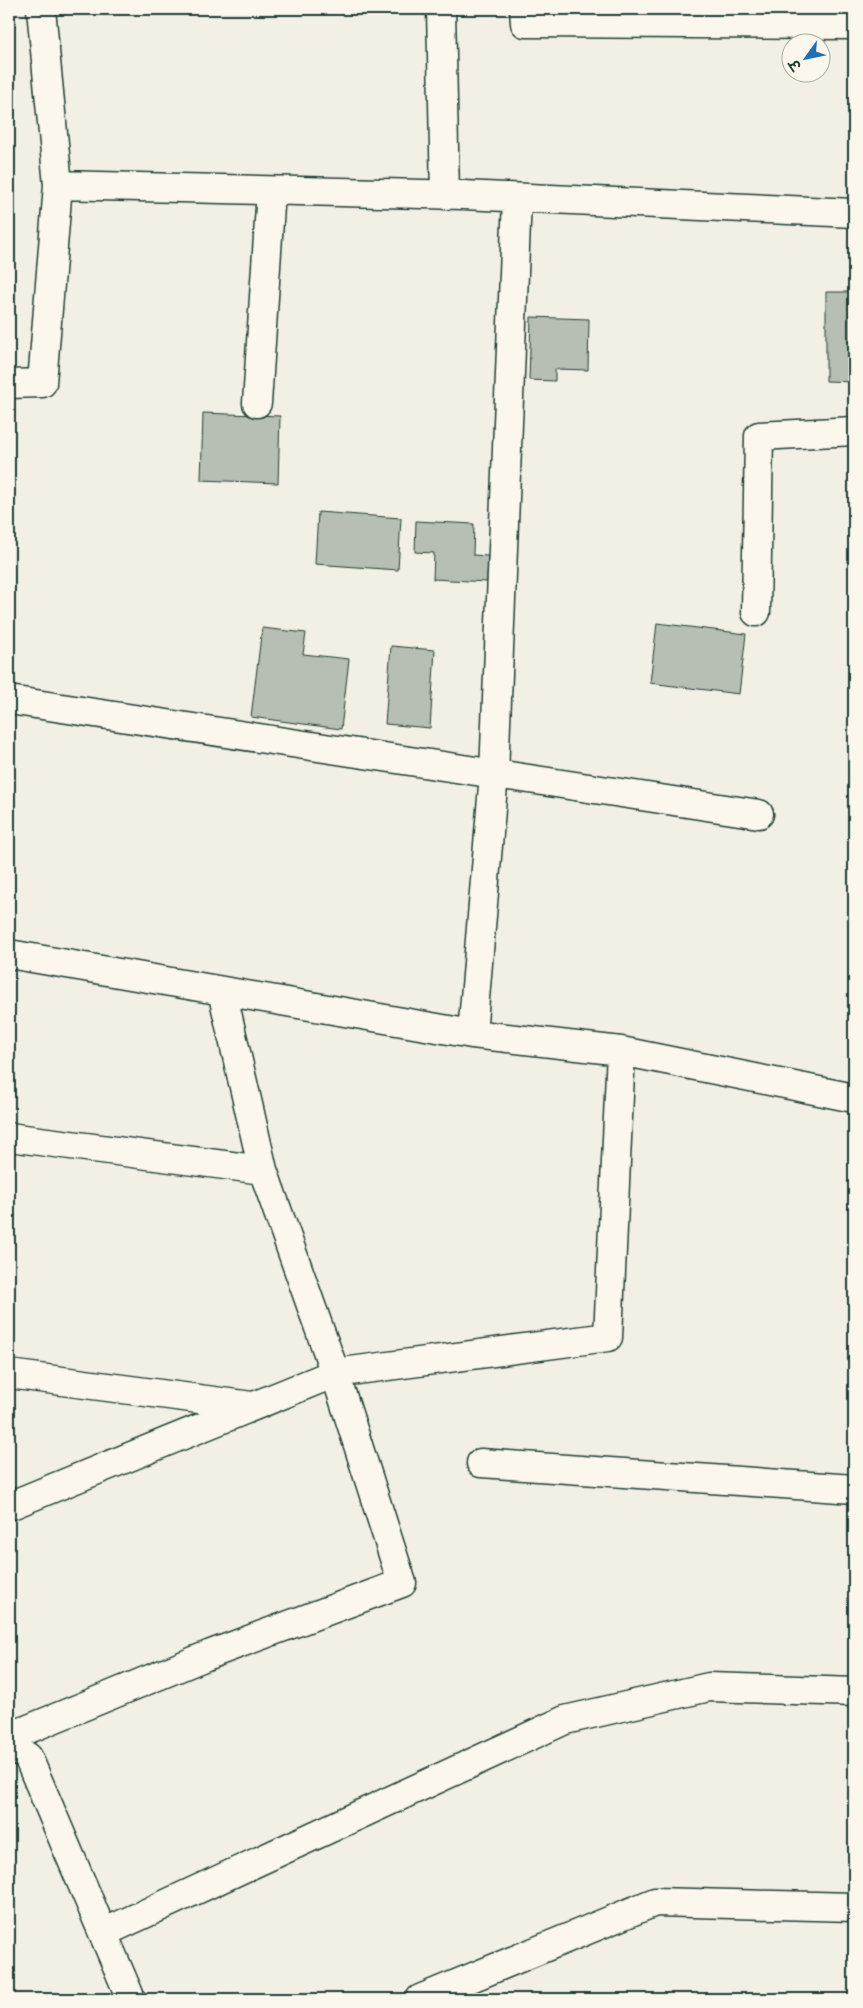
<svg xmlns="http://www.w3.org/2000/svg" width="863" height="2008" viewBox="0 0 863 2008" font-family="'Architects Daughter','Playpen Sans Deva',sans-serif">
<rect width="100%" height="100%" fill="#f2f0e5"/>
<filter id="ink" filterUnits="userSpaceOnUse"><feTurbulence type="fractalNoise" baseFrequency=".02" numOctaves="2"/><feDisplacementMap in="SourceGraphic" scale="10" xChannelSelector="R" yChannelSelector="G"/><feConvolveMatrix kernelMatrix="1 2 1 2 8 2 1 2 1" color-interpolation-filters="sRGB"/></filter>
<g filter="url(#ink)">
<path fill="#b7beb3" stroke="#1f3d34" d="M826 292H854V382L826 381Z
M531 317 589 319 588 370 555 369V381L529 380Z
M203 413 280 416 278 483 201 480Z
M318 512 401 518 398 570 315 564Z
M416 521 474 524 473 555 488 556 487 582 433 579 434 553 415 552Z
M657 623 746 634 739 694 650 683Z
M262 628 306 633 303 654 349 659 341 729 251 717Z
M391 646 435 650 430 728 385 724Z"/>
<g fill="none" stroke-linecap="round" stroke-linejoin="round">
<defs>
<path id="minor" d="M41 9 58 185 464 195 854 213
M441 9 445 195
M524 9 525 23 854 25
M9 384 42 383 58 185
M257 403 271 191
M756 612 759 436 854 431
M9 700 759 814
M9 954 472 1034 621 1051 854 1098
M472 1034 494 774 517 198
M9 1137 263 1170
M9 1374 252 1406
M481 1463 854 1489
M9 1506 335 1373 608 1337 621 1051
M9 1737 211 1654 402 1583 335 1373 263 1170 222 991
M9 1745 28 1757 131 1999
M103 1933 565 1720 709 1687 854 1692
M420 1999 655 1902 854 1907"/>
</defs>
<use href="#minor" stroke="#1f3d34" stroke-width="31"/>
<use href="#minor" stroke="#fbf7ec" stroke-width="28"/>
</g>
</g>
<rect width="863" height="2008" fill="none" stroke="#fbf7ec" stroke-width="30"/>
<rect x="15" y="15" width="833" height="1978" fill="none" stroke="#1f3d34" stroke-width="2" filter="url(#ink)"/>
<g transform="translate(806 58) rotate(237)"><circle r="24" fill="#fbf7ec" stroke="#a3ada2"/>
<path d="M0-4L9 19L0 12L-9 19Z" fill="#1f6fb2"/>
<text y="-8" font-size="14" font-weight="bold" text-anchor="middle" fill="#1f3d34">उ</text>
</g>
</svg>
